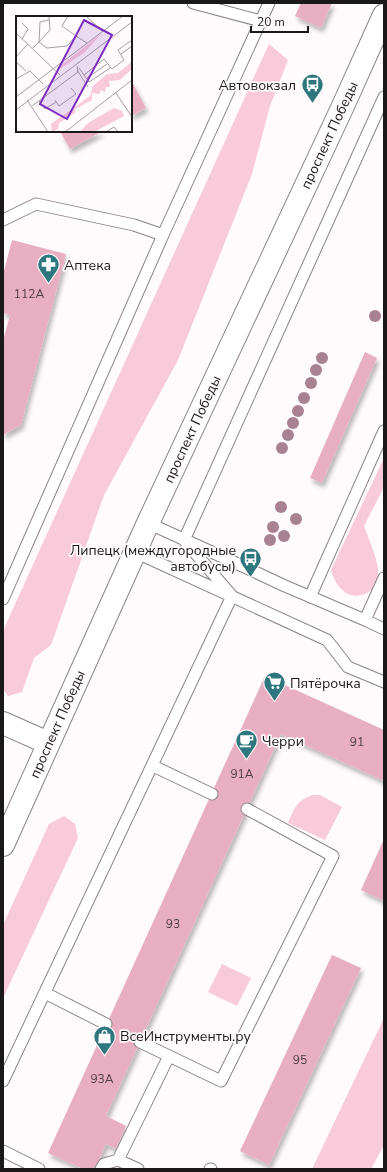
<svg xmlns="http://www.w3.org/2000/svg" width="387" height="1172" viewBox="0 0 387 1172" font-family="'Nunito Sans',sans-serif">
<defs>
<filter id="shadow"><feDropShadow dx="2.5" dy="4.5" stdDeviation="2" flood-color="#0004"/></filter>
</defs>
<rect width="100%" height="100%" fill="#fffafc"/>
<path fill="#f9cad9" d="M269 44 288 60 270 106 252 174 178 360 104 495 51 645 34 658 22 692 8 696 3 689V631Z
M384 458V487L364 526C369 540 381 566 378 579 377 586 372 590 367 593 348 602 336 587 331 570Z
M312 795H320L342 807 325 840 288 823C295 808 295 802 312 795Z
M64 816 75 824 78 838 3 998V925L49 824Z
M222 964 251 978 237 1006 208 992Z
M384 1018V1145L371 1169H312Z"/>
<path fill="#e8aec1" filter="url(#shadow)" d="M301 3H332L321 28 295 16Z
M131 80 146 108 131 116Z
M60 131H103L70 149Z
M12 240 66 254 21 425 3 435V341L10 315 3 313V275Z
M365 352 377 358 322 483 310 478Z
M265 676 384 730V781L281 734 106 1116 126 1126 116 1149 106 1144 95 1169H83L48 1153Z
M384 839V901L361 890Z
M332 955 361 968 269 1165 240 1151Z"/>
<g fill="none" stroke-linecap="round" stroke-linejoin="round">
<defs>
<path id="lane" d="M193 3 261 21
M3 220 36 204 134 225 163 235
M148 523 238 564 285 586 365 620 384 629
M184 540 384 97
M135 552 327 640 348 667 384 682
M310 597 384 431
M3 599 163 235 269 3
M365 620 384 578
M153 766 212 794
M45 993 106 1024
M140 1042 221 1081 333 856 247 809
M3 1081 232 596 184 540
M3 1151 39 1169
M118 1160 138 1169
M101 1169 104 1164 118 1160 169 1056
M210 1169H211"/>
<path id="street" d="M3 723 48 743"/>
<path id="secondary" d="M3 845 148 523 343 106 384 15"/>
</defs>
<use href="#lane" stroke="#8b8486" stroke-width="13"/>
<use href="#street" stroke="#8b8486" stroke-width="24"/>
<use href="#secondary" stroke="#8b8486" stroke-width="24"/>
<use href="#lane" stroke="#fff" stroke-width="11"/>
<use href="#street" stroke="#fff" stroke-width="22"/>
<use href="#secondary" stroke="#fff" stroke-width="22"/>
</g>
<g fill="#a98292">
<circle cx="375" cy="316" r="6"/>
<circle cx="322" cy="358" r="6"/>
<circle cx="316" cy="370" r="6"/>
<circle cx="311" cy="383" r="6"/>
<circle cx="304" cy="398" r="6"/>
<circle cx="298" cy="411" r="6"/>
<circle cx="293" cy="423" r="6"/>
<circle cx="288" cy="435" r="6"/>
<circle cx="282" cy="448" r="6"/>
<circle cx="281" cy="507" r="6"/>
<circle cx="296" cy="519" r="6"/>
<circle cx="273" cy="527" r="6"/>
<circle cx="284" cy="536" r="6"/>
<circle cx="270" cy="540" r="6"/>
</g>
<defs>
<symbol id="bus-pin" viewBox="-11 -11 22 30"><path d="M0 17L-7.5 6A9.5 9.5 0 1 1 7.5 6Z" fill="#2f777f" stroke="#fffafc"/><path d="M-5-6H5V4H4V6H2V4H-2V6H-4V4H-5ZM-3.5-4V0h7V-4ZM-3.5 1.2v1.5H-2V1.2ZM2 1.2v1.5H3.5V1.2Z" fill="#fff"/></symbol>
<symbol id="pharmacy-pin" viewBox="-11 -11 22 30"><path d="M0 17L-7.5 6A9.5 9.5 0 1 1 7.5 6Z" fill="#2f777f" stroke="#fffafc"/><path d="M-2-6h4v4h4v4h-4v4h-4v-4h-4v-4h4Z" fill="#fff"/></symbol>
<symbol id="supermarket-pin" viewBox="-11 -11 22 30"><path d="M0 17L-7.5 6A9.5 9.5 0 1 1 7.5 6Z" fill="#2f777f" stroke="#fffafc"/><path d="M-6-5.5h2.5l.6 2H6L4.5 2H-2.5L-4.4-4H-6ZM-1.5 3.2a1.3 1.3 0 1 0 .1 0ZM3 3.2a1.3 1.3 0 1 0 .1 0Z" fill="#fff"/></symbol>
<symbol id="cafe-pin" viewBox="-11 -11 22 30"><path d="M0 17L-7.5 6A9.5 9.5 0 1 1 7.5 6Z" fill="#2f777f" stroke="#fffafc"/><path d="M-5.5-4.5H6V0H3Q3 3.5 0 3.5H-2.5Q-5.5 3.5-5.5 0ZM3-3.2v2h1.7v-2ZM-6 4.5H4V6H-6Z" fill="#fff"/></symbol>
<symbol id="shop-pin" viewBox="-11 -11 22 30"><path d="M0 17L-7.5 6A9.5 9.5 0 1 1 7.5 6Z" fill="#2f777f" stroke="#fffafc"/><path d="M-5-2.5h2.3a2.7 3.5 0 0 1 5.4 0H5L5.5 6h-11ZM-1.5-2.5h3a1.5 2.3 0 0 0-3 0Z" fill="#fff"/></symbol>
</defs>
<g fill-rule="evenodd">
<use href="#bus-pin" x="300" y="72" width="25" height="34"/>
<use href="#pharmacy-pin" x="36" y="252" width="25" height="34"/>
<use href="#bus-pin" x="238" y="546" width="25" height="34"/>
<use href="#supermarket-pin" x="262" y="670" width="25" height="34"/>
<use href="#cafe-pin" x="234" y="728" width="25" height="34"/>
<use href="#shop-pin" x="92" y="1024" width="25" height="34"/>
</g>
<g text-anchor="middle" stroke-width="3.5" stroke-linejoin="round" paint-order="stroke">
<g font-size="12" fill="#4e3e43">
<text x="29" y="298">112А</text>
<text x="357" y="746">91</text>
<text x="242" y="778">91А</text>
<text x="173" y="928">93</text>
<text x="300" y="1064">95</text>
<text x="102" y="1083">93А</text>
</g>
<g font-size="14" fill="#1b1819" stroke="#fffafc" text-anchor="start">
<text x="296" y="90" text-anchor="end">Автовокзал</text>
<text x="64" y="270">Аптека</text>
<text x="236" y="555" text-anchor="end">Липецк (междугородные<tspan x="236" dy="16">автобусы)</tspan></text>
<text x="290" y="688">Пятёрочка</text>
<text x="262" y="746">Черри</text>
<text x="120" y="1041">ВсеИнструменты.ру</text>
</g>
<g font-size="14" fill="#1b1819" stroke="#fffafc">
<text transform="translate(329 135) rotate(-65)" y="5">проспект Победы</text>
<text transform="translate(192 429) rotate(-65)" y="5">проспект Победы</text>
<text transform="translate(57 724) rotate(-66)" y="5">проспект Победы</text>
</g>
</g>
<g transform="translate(16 16)">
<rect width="116" height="116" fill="#fffafc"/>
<path d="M86 17 68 37 42 54 44 50ZM116 46V53L104 64 93 65 94 71H90L89 76 85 74 83 78 76 77V84L59 93V97L43 107 42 113 36 116 35 108 74 80 77 70 91 58 102 57ZM98 92 106 95 108 100 78 116H64L72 107Z" fill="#f9cad9"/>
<path fill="none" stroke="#a4a0a1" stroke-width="1" d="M52 0 46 10 60 20M70 0 86 15M6 7 12 13 6 23M0 17 44 59M23 26 24 6 33 4M23 26 34 14 33 0M17 32 23 26 31 32 51 30 60 20 71 27M105 38 116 30M0 41 12 28M0 46 10 55M63 52 73 66 94 52M61 54 72 71M68 59 88 43 96 53 108 44 102 34 116 24M71 62 91 48M0 63 14 55 27 68M100 77 116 101M0 81 107 0M11 84 32 116M39 84 43 90 60 78 55 72M23 85 29 93 40 86M16 90 62 56 61 50M0 94 116 6M49 116 116 64M90 116 98 111 102 116"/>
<path fill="#7b2cbf" fill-opacity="0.15" stroke="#7b2cbf" stroke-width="2" d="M68 4 96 19 51 103 24 88Z"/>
<rect width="116" height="116" fill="none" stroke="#1b1819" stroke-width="2"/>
</g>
<rect width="387" height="1172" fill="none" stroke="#1b1819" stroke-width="8"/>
<path d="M251 26v6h57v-6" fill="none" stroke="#1b1819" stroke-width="2"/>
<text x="257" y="26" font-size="12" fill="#1b1819" stroke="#fffafc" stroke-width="3" paint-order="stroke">20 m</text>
</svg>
